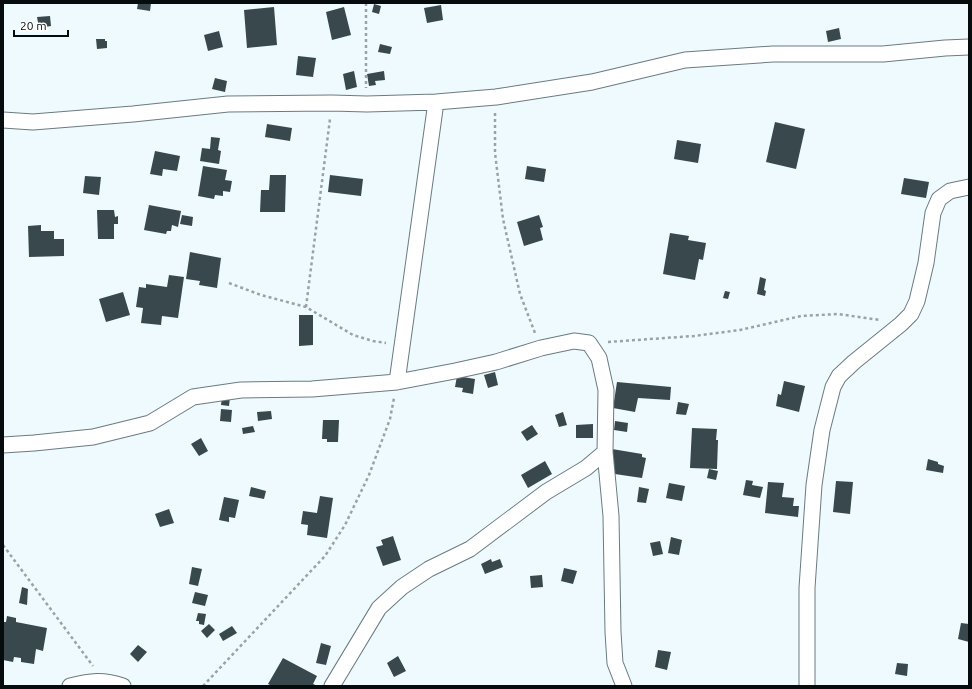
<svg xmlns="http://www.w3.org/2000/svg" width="972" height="689" viewBox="0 0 972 689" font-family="Ubuntu,sans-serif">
<rect width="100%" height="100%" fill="#eefafe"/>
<path fill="#38484d" d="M138 3H151L150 11 137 9Z
M374 4 381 6 379 14 372 12Z
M441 5 443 20 427 23 424 8Z
M274 7 277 45 247 48 244 10Z
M344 7 351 35 332 40 326 12Z
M50 16 51 26 39 28 37 17Z
M839 28 841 39 828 42 826 31Z
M219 31 223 47 208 51 204 35Z
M96 39H105V41H107V48L97 49Z
M380 44 392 47 390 54 378 52Z
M298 56 316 58 313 77 296 75Z
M354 71 357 87 346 90 343 74Z
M384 71 385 80 375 81 376 85 369 86 367 74Z
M215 78 227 81 225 92 212 89Z
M775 122 805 129 796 169 766 162Z
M267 124 292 128 290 141 265 137Z
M211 137 220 138 218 150 221 151 219 164 200 161 202 148 210 149Z
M677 140 701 144 698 163 674 159Z
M155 151 180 156 177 171 163 169 162 176 150 174Z
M203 166 227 170 225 180 232 181 230 192 223 191V196L215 195 214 199 198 196Z
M527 166 546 169 544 182 525 179Z
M270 175H286L285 212H260L261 190H269Z
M330 175 363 179 361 196 328 192Z
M85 176 101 177 99 195 83 193Z
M904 178 929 182 926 198 901 194Z
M149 205 181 211 178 227 172 225 171 231H167L166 234 144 230Z
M97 210H114L115 217 118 216V224H114V239H98Z
M182 215 193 217 192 226 180 224Z
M539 215 543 227 540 228 543 240 524 246 517 222Z
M41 225V231H54V239H64V256L29 257 28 226Z
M670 233 689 236 688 240 706 243 703 260 699 259 695 280 663 274Z
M190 252 221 258 217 288 199 285 200 281 186 279Z
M169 275 184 277 178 318 162 316 161 325 141 323 143 308 136 307 139 287 146 288V284L167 287Z
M760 277 766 279 764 290 766 291 765 296 757 294Z
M725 291 730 292 728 299 723 298Z
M123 292 130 315 106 322 99 299Z
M299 315H313V345L299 346Z
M495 372 498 385 488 388 484 375Z
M457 376 475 379 473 394 462 392 463 388 455 387Z
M784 381 805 386 799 412 776 406 778 394 781 395Z
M617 382 671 387 670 400 638 398 635 412 613 408Z
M222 396 230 397 229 406 221 405Z
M678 402 689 404 686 415 676 414Z
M221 409 232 410 231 422 220 421Z
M271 411 272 419 258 421 257 412Z
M563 412 567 425 559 427 555 415Z
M323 420H339L338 442H327V439H322Z
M615 421 628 423 627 432 614 430Z
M593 424V438H576V425Z
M532 425 538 434 527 441 521 432Z
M253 426 255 432 243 434 242 428Z
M692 428 717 429 716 440H718L717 469 690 468Z
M201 438 208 451 199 456 191 444Z
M612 449 642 454V457L646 458 642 478 608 473Z
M928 459 938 462V464L944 466 943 473 926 470Z
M545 461 552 474 528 488 521 475Z
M709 469 718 471 716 480 707 478Z
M746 480 753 481 752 485 763 487 760 498 743 495Z
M836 481 853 482 850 514 833 512Z
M768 482 784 483 782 497 794 498 793 506H799L798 517 765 513Z
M669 483 685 486 682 501 666 498Z
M251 487 266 491 264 499 249 496Z
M639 487 649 489 646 503 637 502Z
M320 496 333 498 327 538 307 535 308 525 301 524 303 511 317 513Z
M224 497 239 500 235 518 229 517V522L219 520Z
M169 509 174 523 160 527 155 514Z
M393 536 401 560 383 566 376 547 383 545 381 540Z
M671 537 682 540 679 555 668 553Z
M660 541 663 554 653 556 650 543Z
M491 559 492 562 500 559 503 567 485 574 481 564Z
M192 567 202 569 198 586 189 584Z
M564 568 577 571 573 584 561 581Z
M542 575 543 587 531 588 530 576Z
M22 587 28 589 27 605 19 603Z
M195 592 208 595 205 606 192 603Z
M198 613 206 614 204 625 199 624V621H196Z
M7 616 16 618V622L47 628 43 651 36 649 34 664 21 662V658L14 657 13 662 3 660V622H6Z
M961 623 969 624V642L958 639Z
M209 624 215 630 207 638 201 631Z
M232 626 237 633 223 641 219 634Z
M321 643 331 646 326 665 316 663Z
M138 645 147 652 138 662 130 654Z
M658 650 671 652 667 670 655 667Z
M398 656 406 671 394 677 387 663Z
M283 658 317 676 313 684 318 686H272L268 684Z
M897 663 908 664 907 676 895 674Z"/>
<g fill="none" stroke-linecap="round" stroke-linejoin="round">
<defs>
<path id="minor" d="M3 120 33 122 133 114 228 104 332 103 367 104 436 102 496 97 592 82 685 60 773 54H883L945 48 969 47
M397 382 436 102
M3 445 34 443 93 437 150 423 193 397 241 390 312 389 397 382 455 371 496 362 541 348 574 341 589 343 599 358 606 390 605 452 611 516 613 632 615 663 624 686
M70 686C91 681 102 679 123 686
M332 686 379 608 402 587 429 569 470 549 546 492 586 468 605 452
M807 686V588L814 485 822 430 833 387 839 376 854 362 901 324 911 314 917 301 926 263 933 213 939 199 950 191 969 187"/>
</defs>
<use href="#minor" stroke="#6a7b81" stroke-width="17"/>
<path stroke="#99a3a6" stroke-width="2.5" stroke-dasharray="3 3" stroke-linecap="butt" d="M366 3V88
M495 113V153L503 219 520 294 535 333
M229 283 261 295 306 307 353 335 373 341 386 343
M306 307 330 119
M608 342 694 336 740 330 801 316 838 314 880 320
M3 545 93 666
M203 686 325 556 345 525 369 475 390 419 394 398"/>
<use href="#minor" stroke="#fff" stroke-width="15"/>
</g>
<rect width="972" height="689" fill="none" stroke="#060c0e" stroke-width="8"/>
<path d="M14 30v6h54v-6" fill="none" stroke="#060c0e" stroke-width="2"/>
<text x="20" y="30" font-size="12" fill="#060c0e" stroke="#ffffff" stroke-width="3" paint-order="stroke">20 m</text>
</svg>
